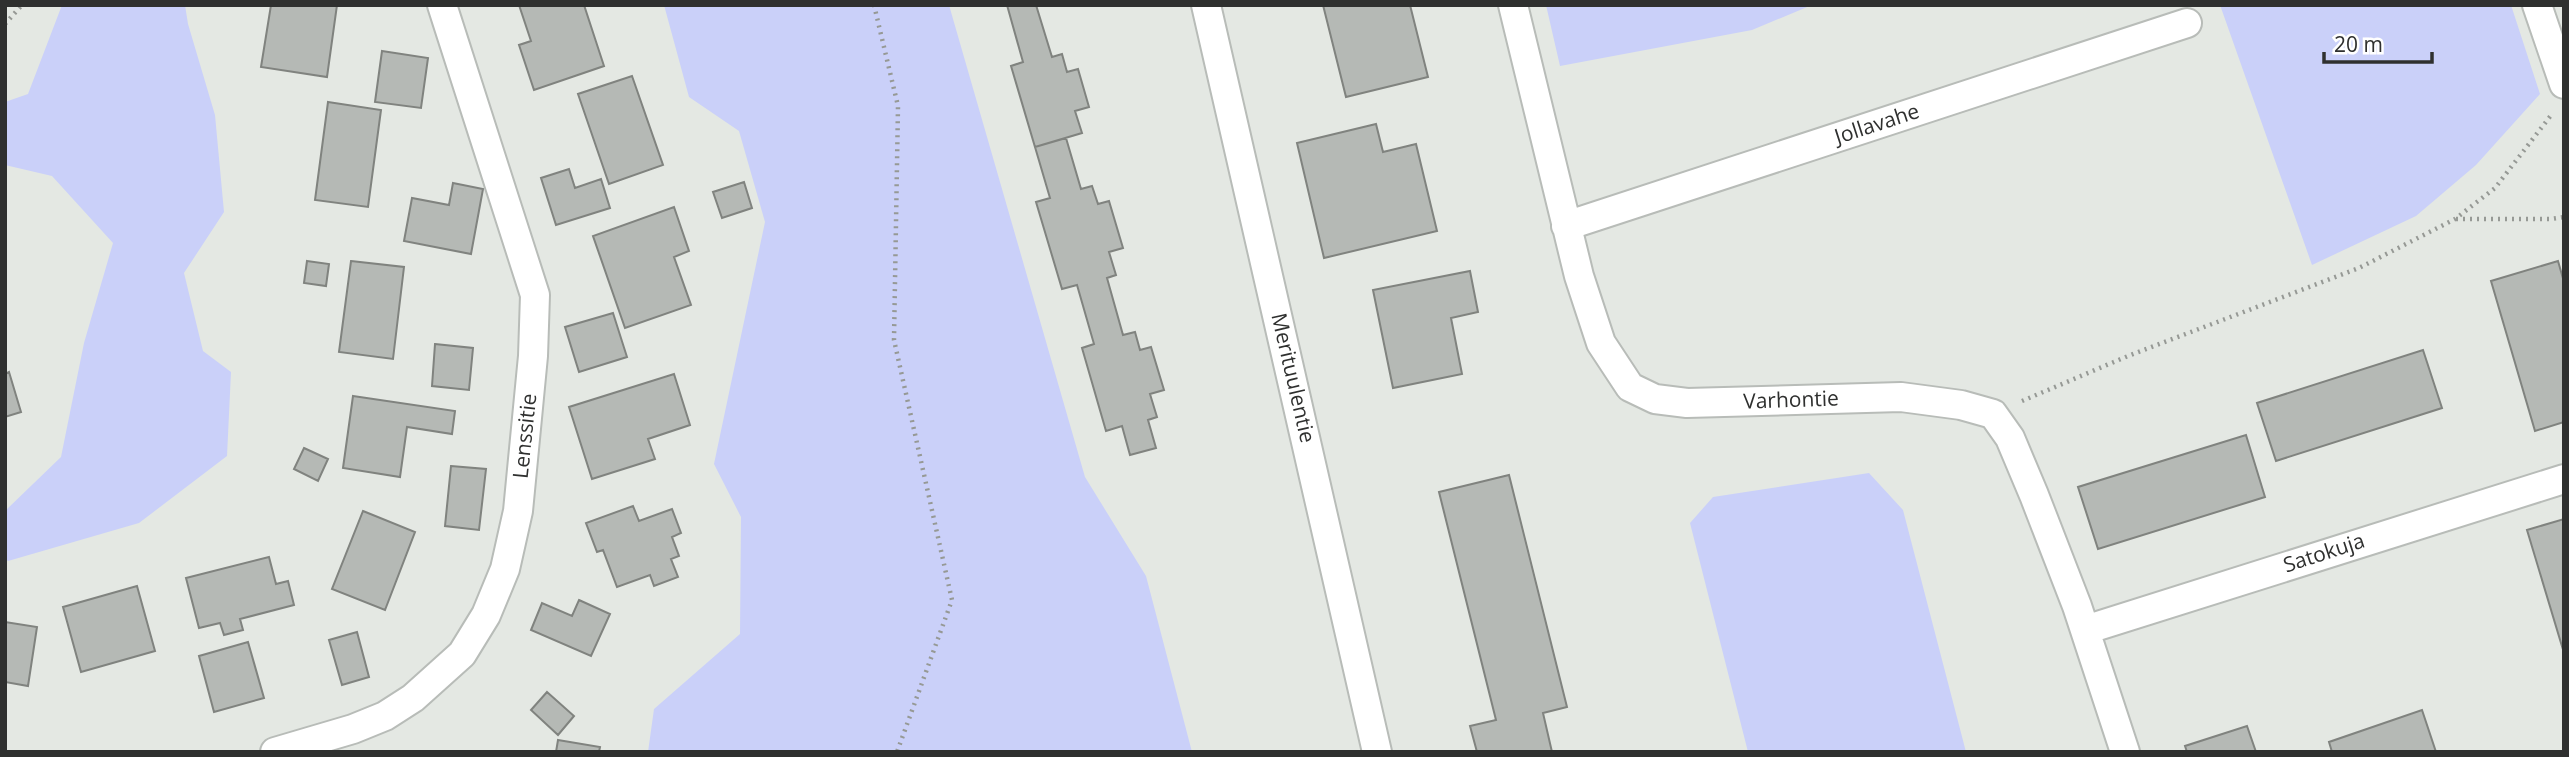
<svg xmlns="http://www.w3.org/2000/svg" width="2569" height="757" viewBox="0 0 2569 757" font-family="'Open Sans',sans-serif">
<rect width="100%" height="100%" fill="#e4e8e3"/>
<path fill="#cad0f9" d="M62 5H185L188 24 215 115 224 212 184 273 203 351 231 372 227 456 139 523 8 561 5 559V511L61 457 84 343 113 243 52 176 5 165V102L28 94Z
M664 5H949L1085 477 1146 576 1192 752H648L654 709 740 634 741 517 714 464 765 222 739 131 689 97Z
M1546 5H1812L1752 30 1560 66Z
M2220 5H2511L2540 94 2476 165 2416 216 2312 265Z
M1869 473 1903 510 1966 752H1748L1690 523 1713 497Z"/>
<path fill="#b5b9b5" stroke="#80837f" stroke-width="2" d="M271 5H337L327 77 261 67Z
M519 5H584L604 66 534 90 519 45 531 41Z
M1007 5H1036L1052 57 1062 54 1067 72 1078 69 1089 107 1075 111 1082 133 1035 147 1011 66 1023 62Z
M1323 5H1410L1428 77 1346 97Z
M382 51 428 58 421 108 375 102Z
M632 76 663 165 609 184 578 94Z
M328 102 381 110 368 207 315 200Z
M1376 124 1383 152 1416 144 1437 231 1324 258 1297 143Z
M1066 138 1081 189 1092 186 1098 204 1109 201 1123 248 1109 252 1116 275 1107 278 1123 335 1135 332 1140 350 1151 347 1164 390 1150 394 1157 417 1148 420 1156 448 1130 455 1122 426 1106 431 1082 348 1094 344 1077 285 1062 289 1036 202 1050 198 1035 147Z
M569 169 575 188 601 179 610 208 556 225 541 178Z
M744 182 752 208 722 218 713 192Z
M453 183 483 189 471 254 404 241 412 198 449 205Z
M674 207 689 251 674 257 691 305 625 328 593 236Z
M307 261 329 264 326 286 304 283Z
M351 261 404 267 393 359 339 352Z
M2558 261 2564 282V422L2535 431 2491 281Z
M1470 271 1478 312 1451 318 1462 374 1393 388 1373 290Z
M613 313 627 357 579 372 565 327Z
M435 344 473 348 469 390 432 386Z
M2423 350 2442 408 2276 461 2257 403Z
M9 372 21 412 5 417V374Z
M674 374 690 425 648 439 655 459 592 479 569 407Z
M353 396 455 411 452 434 407 427 400 477 343 468Z
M2246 435 2265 497 2098 549 2078 487Z
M304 448 328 459 318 481 294 469Z
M451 466 486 469 479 530 445 526Z
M1509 475 1567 707 1543 713 1552 752H1477L1470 726 1496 720 1439 492Z
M633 506 639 521 672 509 681 533 672 537 679 556 671 559 678 577 654 586 650 575 617 587 603 550 597 552 586 523Z
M363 511 415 532 385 610 332 589Z
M2564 519V653L2527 530Z
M269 557 276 584 288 581 294 605 240 619 243 630 224 635 220 623 199 628 186 578Z
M137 586 155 651 81 672 63 607Z
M579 600 610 614 591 656 531 630 542 603 572 616Z
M5 622 37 627 28 686 5 682Z
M357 632 369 677 342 685 329 640Z
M248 642 264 698 214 712 199 656Z
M547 692 574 716 558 735 531 710Z
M2422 710 2436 752H2332L2329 742Z
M2247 726 2256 752H2187L2185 746Z
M558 740 600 747 599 752H556Z"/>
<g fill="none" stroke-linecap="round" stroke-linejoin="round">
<defs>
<path id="street" d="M1206 5 1377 752
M1513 5 1579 276 1601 343 1630 387 1655 399 1687 403 1901 397 1961 405 1993 414 2010 438 2034 495 2077 606 2125 752
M2537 5 2564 84
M1566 226 2187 23
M2085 630 2564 479
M275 752 353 729 385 716 413 698 462 654 486 615 505 569 518 511 533 356 535 295 442 5"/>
</defs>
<use href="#street" stroke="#b8bcb8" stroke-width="32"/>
<path stroke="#969995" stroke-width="4.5" stroke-dasharray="2 5" stroke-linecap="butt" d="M874 5 898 106 894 340 952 600 897 752
M5 24 22 5
M2456 219H2550L2564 217
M2022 401 2128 356 2359 268 2455 219 2495 188 2552 114"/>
<use href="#street" stroke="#fff" stroke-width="28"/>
</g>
<g text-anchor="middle" stroke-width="5" stroke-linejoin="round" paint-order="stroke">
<g font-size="21" fill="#2f302f" stroke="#fff">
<text transform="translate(1877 124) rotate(-18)" y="7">Jollavahe</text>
<text transform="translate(1293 378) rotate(77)" y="7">Merituulentie</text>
<text transform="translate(1791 400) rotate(-2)" y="7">Varhontie</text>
<text transform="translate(525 436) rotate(-84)" y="7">Lenssitie</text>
<text transform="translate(2324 553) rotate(-18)" y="7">Satokuja</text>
</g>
</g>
<rect width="2569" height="757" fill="none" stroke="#2f302f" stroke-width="14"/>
<path d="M2324 52v10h108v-10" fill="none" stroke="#2f302f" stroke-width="3.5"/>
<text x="2334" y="52" font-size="21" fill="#2f302f" stroke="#ffffff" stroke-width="5" paint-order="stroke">20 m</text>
</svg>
